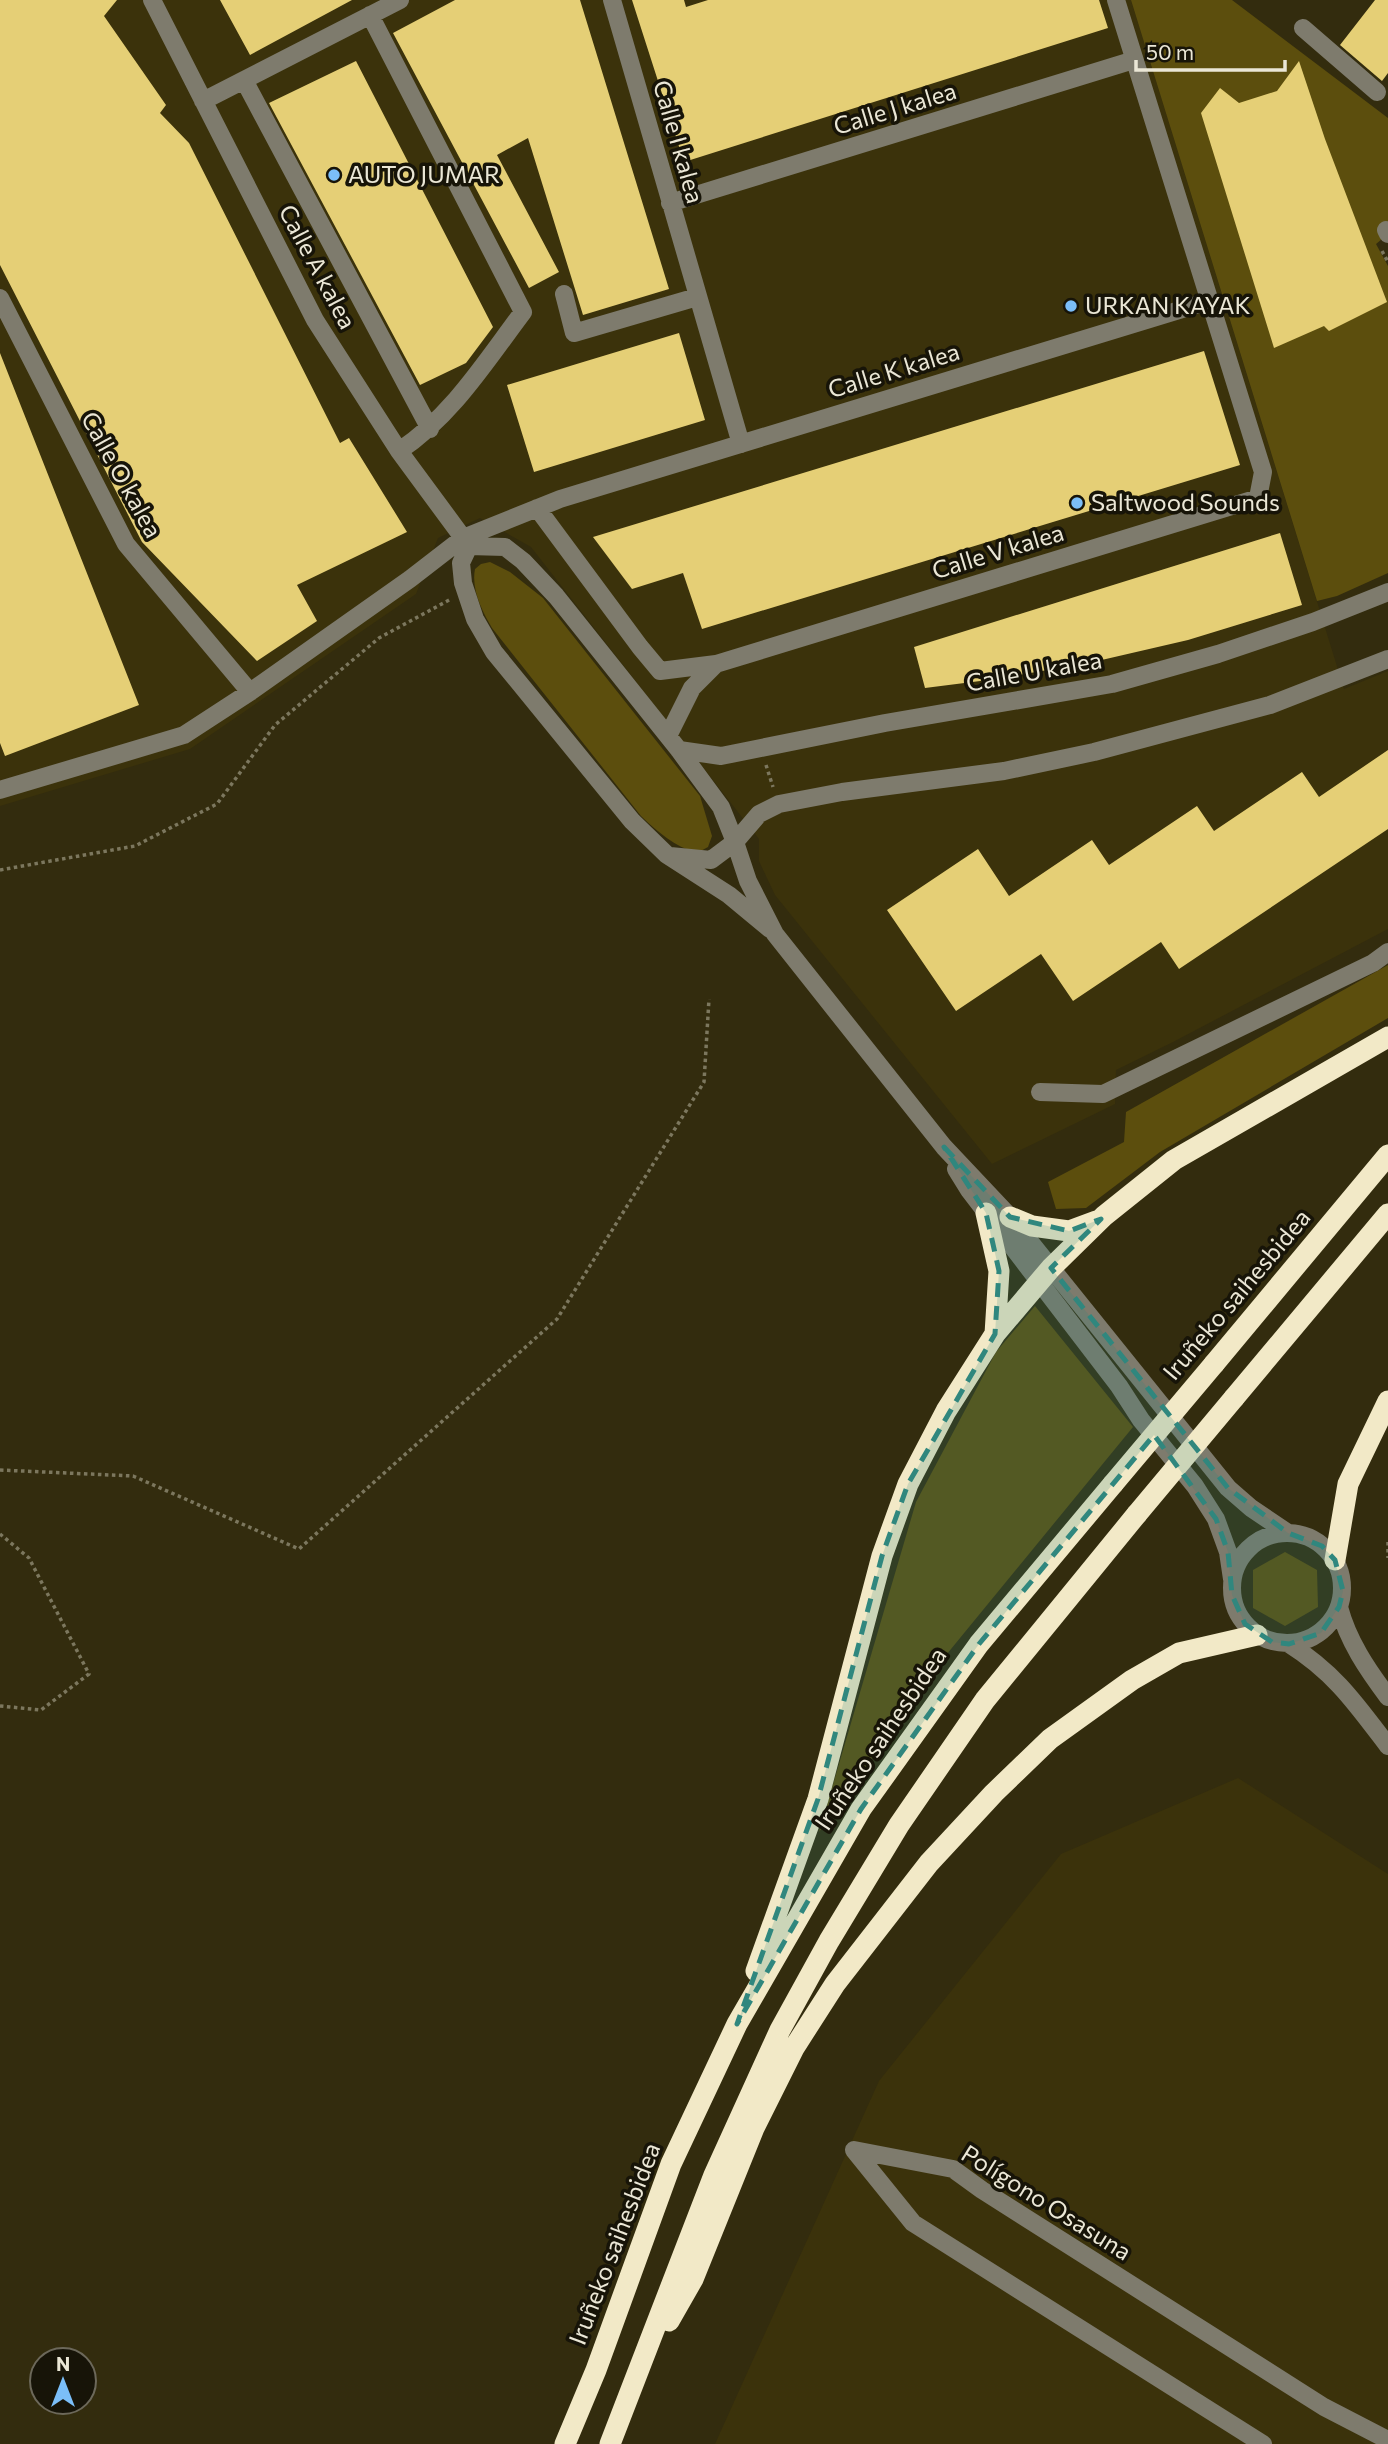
<svg xmlns="http://www.w3.org/2000/svg" width="1388" height="2444" viewBox="0 0 1388 2444" font-family="Commissioner,sans-serif">
<rect width="100%" height="100%" fill="#332c0e"/>
<path fill="#3b320b" d="M0 0H1131L1344 689 1388 671V929L1173 1042 1116 1070 1115 1104 992 1164 775 895 759 861V839L531 547 480 518 438 538 416 594 190 749 0 806Z
M1238 1778 1388 1874V2444H715L879 2081 1061 1854Z"/>
<path fill="#5c4e0d" d="M1131 0H1232L1388 118V234L1376 244 1388 266V573L1337 596 1317 601Z
M490 562 510 572 543 598 700 796 712 836 708 847 697 853C674 846 659 833 641 816L492 628C482 611 471 589 475 569L481 564Z
M1388 965V1018L1160 1152 1086 1208 1056 1209 1048 1182 1124 1142 1126 1112Z
M1035 1306 1133 1427 942 1660 819 1832 916 1502 996 1352Z
M1285 1552 1317 1570 1318 1607 1285 1626 1253 1608V1570Z"/>
<path fill="#e5cf76" d="M0 0H117L104 16 166 105 160 113 189 143 340 443 349 438 407 532 297 585 317 621 257 661 142 542 0 265Z
M220 0H352L250 55Z
M455 0H580L669 289 583 315 528 138 497 155 559 272 529 288 393 33Z
M632 0H684L686 7 708 0H1099L1108 28 684 162Z
M1375 0H1388V73L1382 81 1340 45Z
M356 61 493 327 466 363 420 385 269 103Z
M1299 61 1325 139 1387 302 1329 331 1324 326 1274 348 1201 113 1220 88 1239 103 1277 91Z
M679 333 705 420 534 472 507 385Z
M1204 351 1240 465 702 629 683 573 632 589 593 537Z
M0 353 139 705 5 756 0 743Z
M1280 533 1302 605 1188 640 1093 662 996 679 925 688 914 647Z
M1388 750V829L1179 969 1161 942 1073 1001 1041 954 956 1011 887 910 978 849 1009 896 1092 840 1109 865 1197 806 1214 831 1302 772 1319 797Z"/>
<g fill="none" stroke-linecap="round" stroke-linejoin="round">
<path stroke="#7c775e" stroke-width="3.5" stroke-dasharray="3.5 3.5" stroke-linecap="butt" d="M1382 251 1388 262
M766 765 773 787
M0 870 135 846 217 804 275 725 379 638 451 599
M0 1470 133 1476 299 1549 557 1319 704 1082 709 999
M0 1534 29 1558 89 1674 41 1710 0 1706
M1388 1542V1558"/>
<path stroke="#7e7b6d" stroke-width="18" d="M152 0 315 320 399 451 469 546
M612 0 741 444
M370 15 523 312C486 361 452 416 399 451
M1303 28 1377 92
M244 80 430 429
M203 101 400 0
M670 203 1134 60
M1386 230 1388 234
M564 294 574 333 697 297
M0 298 126 544 250 692
M537 508 640 647 660 671 716 664
M469 546 461 563 463 583 475 619 494 652 632 821 667 855 729 895 770 929
M469 546 505 547 523 561 556 596 679 750 721 807 735 842 711 860 670 856
M668 736 692 688 716 664 1258 498 1263 472 1116 0
M679 750 721 756 885 723 1112 684 1218 654 1313 622 1388 592
M0 790 184 735 250 692 410 579 463 538 560 499 1209 301
M1040 1092 1103 1094 1373 963 1388 952
M956 1169 969 1190 1119 1386 1141 1420 1195 1486 1216 1519 1228 1552 1232 1579
M1232 1588a55 55 0 1 1 110 0a55 55 0 1 1-110 0Z
M1288 1533 1251 1508 1228 1488 1010 1217 944 1147 775 934 748 881 735 842 759 814 779 804 842 792 1004 771 1094 752 1270 705 1388 659
M1339 1607C1348 1641 1367 1669 1388 1697
M1289 1644C1335 1673 1356 1704 1388 1746
M1263 2444 913 2223 854 2150 953 2169 982 2190 1324 2407 1384 2438"/>
<path stroke="#f2e9c7" stroke-width="21" d="M1010 1217 1032 1226 1069 1231 1096 1221
M995 1334 1051 1268 1104 1216 1174 1160 1388 1037
M1214 1364 1388 1155
M1234 1398 1388 1214
M1335 1560 1348 1484 1388 1401
M756 1971 818 1799 882 1556 908 1484 946 1411 995 1334 999 1271 986 1213
M669 2321 693 2279 754 2128 794 2048 835 1984 929 1863 994 1793 1050 1739 1132 1680 1179 1653 1257 1635
M565 2444 596 2370 671 2164 737 2024 861 1809 979 1644 1113 1484
M610 2444 714 2175 780 2030 829 1941 899 1825 985 1700 1137 1514"/>
<path stroke="#f2e9c7" stroke-width="21" d="M1113 1484 1214 1364
M1137 1514 1234 1398"/>
</g>
<path fill="#30877e" fill-opacity="0.2" stroke="#30877e" stroke-width="5" stroke-dasharray="14 9" stroke-linejoin="round" d="M944 1147 1010 1217 1069 1231 1101 1219 1051 1268 1228 1488 1288 1533 1322 1546 1335 1560 1343 1591 1339 1607 1321 1633 1289 1644 1272 1642 1245 1624 1232 1595 1228 1552 1216 1519 1154 1435 979 1644 861 1809 737 2024 818 1799 882 1556 908 1484 995 1334 999 1271 986 1213Z"/>
<g fill="#7bbef8" stroke="#171408" stroke-width="2.5">
<circle cx="334" cy="175" r="7"/>
<circle cx="1071" cy="306" r="7"/>
<circle cx="1077" cy="503" r="7"/>
</g>
<g text-anchor="middle" stroke-width="7" stroke-linejoin="round" paint-order="stroke">
<g font-size="24" fill="#ebe7d6" stroke="#171408">
<text transform="translate(895 109) rotate(-17)" y="8">Calle J kalea</text>
<text transform="translate(678 142) rotate(74)" y="8">Calle I kalea</text>
<text transform="translate(317 267) rotate(62)" y="8">Calle A kalea</text>
<text transform="translate(894 371) rotate(-17)" y="8">Calle K kalea</text>
<text transform="translate(121 475) rotate(61)" y="8">Calle O kalea</text>
<text transform="translate(998 552) rotate(-17)" y="8">Calle V kalea</text>
<text transform="translate(1034 672) rotate(-10)" y="8">Calle U kalea</text>
<text transform="translate(1237 1295) rotate(-50)" y="8">Iruñeko saihesbidea</text>
<text transform="translate(881 1739) rotate(-56)" y="8">Iruñeko saihesbidea</text>
<text transform="translate(1046 2203) rotate(32)" y="8">Polígono Osasuna</text>
<text transform="translate(615 2244) rotate(-69)" y="8">Iruñeko saihesbidea</text>
</g>
<g font-size="24" fill="#ebe7d6" stroke="#171408" text-anchor="start">
<text x="348" y="183">AUTO JUMAR</text>
<text x="1085" y="314">URKAN KAYAK</text>
<text x="1091" y="511">Saltwood Sounds</text>
</g>
</g>
<g transform="translate(63 2381)"><circle r="33" fill="#171408" stroke="#6c685a" stroke-width="2"/>
<path d="M0-5L12 26L0 18L-12 26Z" fill="#7bbef8"/>
<text y="-10" font-size="19" font-weight="bold" text-anchor="middle" fill="#ebe7d6">N</text>
</g>
<path d="M1136 60v10h149v-10" fill="none" stroke="#ebe7d6" stroke-width="3.5"/>
<text x="1146" y="60" font-size="21" fill="#ebe7d6" stroke="#171408" stroke-width="5" paint-order="stroke">50 m</text>
</svg>
